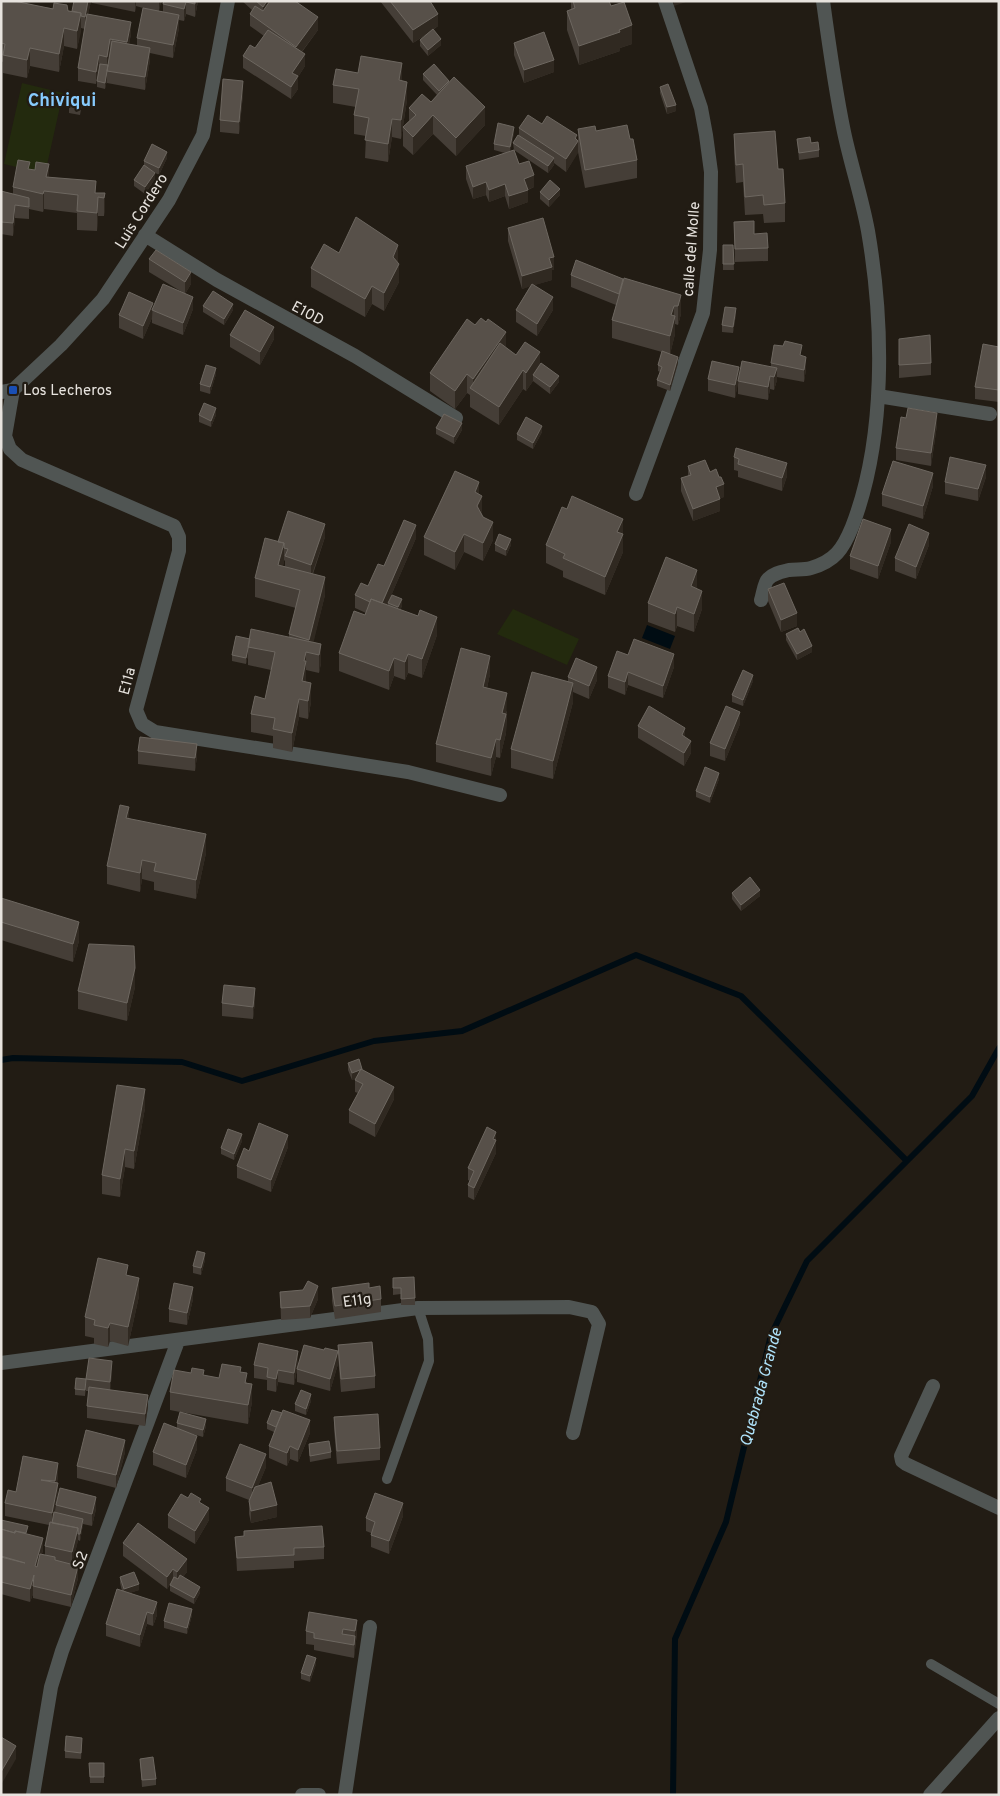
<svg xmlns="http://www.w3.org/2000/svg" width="1000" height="1796" viewBox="0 0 1000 1796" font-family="Overpass,sans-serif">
<rect width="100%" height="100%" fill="#221c14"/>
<path fill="#232a0e" d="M22 83 63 93 45 174 4 164Z
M513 609 579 639 567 665 497 634Z"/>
<path fill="#000c13" d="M647 625 675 636 670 649 642 638Z"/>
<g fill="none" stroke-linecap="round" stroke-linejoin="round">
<path stroke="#000c13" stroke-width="6" d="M1 1060 13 1058 182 1062 242 1081 374 1041 462 1031 636 955 741 996 907 1161
M673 1795 675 1639 726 1522 771 1335 807 1261 972 1096 999 1048"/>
<path stroke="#505553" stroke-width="10" d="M387 1479 429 1361 428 1339 418 1308
M931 1664 999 1704"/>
<path stroke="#505553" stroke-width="14" d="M145 235 217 280 355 356 456 418
M13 390 5 436 10 449 22 460 174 526 179 537V551L136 710 142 724 155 732 408 772 500 795
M1 392 13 390 61 345 103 299 169 200 203 135 228 1
M878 396 990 414
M636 494 703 313 710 250 711 172 706 135 701 108 665 1
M761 600C763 594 764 583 768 579 774 573 781 572 789 570 796 569 804 570 811 568 835 561 843 549 852 527 886 439 884 324 868 231 862 198 851 165 844 132 835 89 829 45 823 1
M1 1363 418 1308 569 1307 592 1312 599 1324 573 1433
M933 1386 901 1456 902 1461 906 1464 999 1508
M33 1795 51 1687 62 1651 178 1341
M302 1795H319
M345 1795 370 1627
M930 1795 999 1718"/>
</g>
<path fill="#453e37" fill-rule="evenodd" d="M1 1 72 11 91 1 88 14 131 34 129 44 137 45V38L143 8 136 6 135 12 92 3V1H161L159 11 163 12V4L198 1 195 17 186 14 184 21 179 20V28L173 58 150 53V60L145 90 107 83V80L105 89 97 87V81L99 68 96 84 78 81V68L85 29 81 28 77 49 64 46 59 72 30 66 27 78 3 73V62L1 61Z
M242 1H295L318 30 302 52 305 66 298 77V89L291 99 243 68V56L255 48 264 36 250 26V14L252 10Z
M380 1H430L438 26 433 30 441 45 428 56 420 46V40L427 34 413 43Z
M571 1H609L611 6 632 44 620 48V51L579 65 567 30V11L571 10Z
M514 43 554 72 524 83 514 55Z
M423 74 449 82 485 125 456 156 433 134 413 155 403 146V127L409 121V108L431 102 437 95 423 80Z
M402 81 407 100 401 139 392 137 388 162 365 158 366 136 354 134V115L356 107 333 103V85Z
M660 87 676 111 667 114 660 93Z
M243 94 239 134 220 132V120Z
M82 104 80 115 69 113V106Z
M542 124 578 140V129L596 131 630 139 637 160V178L585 188 578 152 566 172 554 163V165L548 173 514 150 519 164 534 187 528 190V202L509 209 505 196 489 202 486 195 473 199 466 179V166L505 153 494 150V144L514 133 510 151 514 150 513 143 519 135V128Z
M734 134 778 169 785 203V222L764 223 763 214 745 215 743 182 736 183 734 153Z
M797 139 811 143 819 150V157L799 160Z
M167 158 159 175 152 171 155 179 145 194 134 186V180L144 166V161Z
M30 169 49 177 96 193H105L104 216H98L97 231 77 230V213L44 209 43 212 29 209V219L15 218 13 236 1 234V191L13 194V187Z
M540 192 560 195 549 207 540 199Z
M734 222 768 248V261L735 262Z
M508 228 554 270H552V280L534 285 553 310 537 336 516 322V310L530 286 522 289 508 241Z
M723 245H733L734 270H723Z
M339 253 398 263 399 282 384 311 372 304 365 317 311 287V268Z
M149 259 191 284 185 294 193 309 183 335 152 323V318L143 339 119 328V315L153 308 182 292 149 272Z
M571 275 623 279 681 295V314L678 325 675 324V334L670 354 678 363 670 391 657 386V380L660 372 658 371V365L662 352 612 338V320L616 305 571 287Z
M203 306 233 310 224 325 203 312Z
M736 314 733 333 722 332V325Z
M230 335 274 339 260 365 230 347Z
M899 339 931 363V375L899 378Z
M999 347V402L975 399V387Z
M506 348 516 355 540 365 559 382 550 394 533 381 526 391 523 389 499 425 470 407V395L467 393 455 409 430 391V373Z
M802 356 806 369 804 382 777 377V380L774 390 770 389 768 400 738 394V382L735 398 708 391V379H739L771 366V363Z
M216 374 210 394 200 391V384Z
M199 415H216L211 427 199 422Z
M937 425 931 466 896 460V448Z
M436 428 462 430 454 444 436 434Z
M542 432 533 449 517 440V434Z
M734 457 787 476 782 491 738 477V471L734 470Z
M688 466 710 472 724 497 720 498V511L693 521 681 491V478L688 476Z
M986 477 978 501 945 494V482Z
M933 486 923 519 882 506V494Z
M479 494 482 514 493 540 483 561 464 552 455 570 424 555V537Z
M567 509 623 519V552L605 595 563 577V571L546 563V545Z
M325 537 313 574 325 595 313 642 321 644V663L319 673 306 670V682L311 702 308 719 299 717 292 752 273 748V736L251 732V714L265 699 271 670 248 665V655L246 664 232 661V655L250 639 289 637V634L296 608 255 597V578L278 542ZM284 560 285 561V566H283Z
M416 538 387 605 388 606V603L402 606 400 610 437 635 422 678 408 673 405 680 394 676 389 690 339 671V653L365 615 366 613 355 608V595L368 586 384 566Z
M891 542 878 579 850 569V556Z
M495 544 511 545 506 556 495 551Z
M929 545 916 579 895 571V558Z
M697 589 702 609 694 632 677 626 675 632 648 622V603Z
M768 589 797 626 781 632 768 601Z
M786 634 812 652 797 660 786 640Z
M628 655 674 667 663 698 628 685 625 695 608 688V676Z
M490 674 487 688 507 712 506 733 500 758 496 757 491 776 436 762V744Z
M568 677 597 680 589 699 573 692V702L553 779 511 768V749L568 682Z
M753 681 743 706 732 702V695Z
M740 724 725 761 710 756V743Z
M638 726 685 737 691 753 684 766 638 738Z
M138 751 197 756 195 771 138 764Z
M719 779 710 803 696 797V791Z
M129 818 206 853 196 899 154 890V882L142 879 140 892 107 884V866Z
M732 893 760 896 741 911 732 899Z
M1 898 79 941 73 962 1 940Z
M135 987 127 1021 78 1009V991Z
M255 1001 253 1019 222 1016V1003Z
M348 1063 362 1069 394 1099 375 1137 349 1123V1110L358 1093 355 1092V1080L356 1078 352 1080 348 1070Z
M145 1108 134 1169 125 1167 120 1197 102 1194V1175Z
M242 1141 234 1160 221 1154V1148Z
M496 1144V1153L474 1200 468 1197V1185L470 1181 468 1180V1168Z
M288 1147 271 1192 237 1178V1166L249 1151Z
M205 1260 201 1275 193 1273V1266Z
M128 1275 139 1296 128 1346 110 1341 108 1347 94 1344V1338L85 1336V1317Z
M393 1278 415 1298V1305H401V1294L393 1295Z
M332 1288H369L381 1299V1312L335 1319 332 1301Z
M280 1292 318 1299 310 1318 281 1320Z
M193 1299 187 1325 169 1322V1309Z
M338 1345 375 1376V1388L341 1392 338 1357Z
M298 1364 294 1385 278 1382 276 1392 267 1390V1380L254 1378V1365Z
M338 1364 330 1391 297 1382V1369Z
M241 1372 247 1383 252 1402 248 1424 181 1412 206 1426 203 1437 189 1433 197 1449 186 1478 153 1465V1452L177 1428V1423L180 1412 170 1410V1392L204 1376 219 1378Z
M112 1373 110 1390 148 1407 145 1426 87 1418V1406L89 1391H86V1379Z
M86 1385 85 1396 75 1395V1389Z
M311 1401 306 1415 295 1411V1404Z
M334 1417 380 1448V1460L337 1464 334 1429Z
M267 1423 310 1433 298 1462 290 1459 287 1466 269 1458V1446L274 1432 267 1429Z
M309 1444 331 1452V1458L310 1462 309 1451Z
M125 1452 116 1488 77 1478V1466Z
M266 1467 258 1486 277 1517 251 1523 249 1514V1500L226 1491V1478Z
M58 1475 57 1483 58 1496 96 1509 92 1526 83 1524 80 1541 78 1540 72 1565 78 1578 71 1607 33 1598V1594L30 1602 1 1594V1520L27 1534 43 1550 42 1554 45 1555V1546L49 1525 5 1516V1503L16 1492Z
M188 1498 201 1504 209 1520 195 1544 168 1528V1515Z
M403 1516 389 1554 371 1547V1533L366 1531V1518Z
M244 1531 324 1547V1559L294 1561V1568L237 1571 235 1537 244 1536Z
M123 1543 187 1572 183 1577 200 1593 194 1604 170 1591V1585L172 1582 167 1589 123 1556Z
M120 1577 139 1590 129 1593 157 1615 153 1626 147 1624 140 1647 106 1636V1624L122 1591 120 1583Z
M192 1615 187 1634 164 1628V1621Z
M357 1620V1633L354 1658 314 1650V1645L306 1644V1631Z
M316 1664 310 1682 301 1679V1673Z
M82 1744 81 1759 65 1758V1751Z
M140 1759 156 1779V1785L142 1787Z
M89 1763H104V1783H90Z"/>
<path fill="#302921" d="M88 1H91L85 29V17Z
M135 1H136L135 12Z
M159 1H161L159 11Z
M195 1H198L195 17Z
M267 1H278L263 19V7Z
M674 1H689L674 6Z
M186 2V14L184 21V9Z
M81 13V32L77 49V31Z
M438 14V26L413 43V30Z
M179 15V28L173 58V45Z
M318 17V30L296 59V47Z
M131 22V34L127 55V42Z
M632 25V44L620 48V51L579 65V46L619 30Z
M64 28V46L59 72V54Z
M110 39V51L107 70V57Z
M441 39V45L428 56V50Z
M30 48V66L27 78V60Z
M150 48V60L145 90V77Z
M305 54V66L298 77V89L291 99 292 73Z
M99 55V68L96 84V72Z
M554 60V72L524 83V70Z
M402 63V82L399 80Z
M107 73V80L105 89V83Z
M243 81V94L239 134V122Z
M407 82V100L401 139V120Z
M676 105V111L667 114V107Z
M485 107V125L456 156V138Z
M433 115V134L413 155V137Z
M392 119V137L388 162V144Z
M514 127V133L510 154V147Z
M577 135V143L578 141V153L566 172V159Z
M167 152V158L159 175V168Z
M554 158V165L548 173V166Z
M49 164V183L46 177Z
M155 173V179L145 194V187Z
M534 175V187L524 191V179Z
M486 182V195L473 199V187Z
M505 184V196L489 202V190Z
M560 189V195L549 207V200Z
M528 190V202L509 209V196Z
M44 191V209L43 212V194Z
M105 193V212L104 216V198Z
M98 197V216L97 231V213Z
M15 205V218L13 236V223Z
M398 245V264L393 257Z
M554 257V270H552V280L522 289V276L549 258Z
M399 264V282L384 311V293Z
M191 272V284L185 294V282Z
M372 286V304L365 317V299Z
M681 295V314L678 325V306Z
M193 297V309L183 335V323Z
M553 297V310L537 336V324Z
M153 303 152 318 143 339V326Z
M233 304V310L224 325V319Z
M674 306V321L675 316V334L670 355V336L671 315Z
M736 308V314L733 333V327Z
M274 327V339L260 365V352Z
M506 332V351L473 390V379Z
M540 352V371L533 375V381L526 391V373Z
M678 357V363L670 391V385Z
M806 357V369L804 382V370Z
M739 367V380L735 398V385Z
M216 368V374L210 394V387Z
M777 368V380L774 390V377Z
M523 370V389L499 425V407Z
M467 374V393L455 409V391Z
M559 376V382L550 394V387Z
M770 376V389L768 400V387Z
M216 408V415L211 427V421Z
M937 413V425L931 466V453Z
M462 423V430L454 444V437Z
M542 426V432L533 449V443Z
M787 463V476L782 491V478Z
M986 465V477L978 501V489Z
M933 473V486L923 519V506Z
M479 482V501L475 492Z
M724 484V497L716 500V487Z
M482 496V514L477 506Z
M720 499V511L693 521V509Z
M623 519V552L605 595V577L617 532Z
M493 522V540L483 561V543Z
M325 524V537L311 577V565Z
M416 525V538L381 619V607Z
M891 529V542L878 579V566Z
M929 533V545L916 579V567Z
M464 534V552L455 570V552Z
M511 539V545L506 556V550Z
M284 543V562L278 583V565Z
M697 570V588L691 605V586Z
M325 577V595L311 653H309V640Z
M702 591V609L694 632V614Z
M402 599V606L398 614V607Z
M677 607V626L675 632V614Z
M797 613V626L781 632V620Z
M437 617V635L422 678V659Z
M321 644V663L319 673V655Z
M812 646V652L797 660V654Z
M248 648V655L246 664V658Z
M306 652V680L302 700V681L304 661Z
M408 654V673L405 680V662Z
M674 654V667L663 698V686Z
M490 656V674L483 706V687Z
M394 658V676L389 690V671Z
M597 667V680L589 699V686Z
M628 672V685L625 695V682Z
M753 675V681L743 706V700Z
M311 683V702L308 719V701Z
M573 683V702L553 779V761Z
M507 693 506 733 500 758V740L502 713Z
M299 699V717L292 752V733Z
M740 712V724L725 761V749Z
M685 728V740L682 735Z
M496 739V757L491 776V758Z
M691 741V753L684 766V753Z
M197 744V756L195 771V758Z
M719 773V779L710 803V797Z
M129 807V826L126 818Z
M206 834V853L196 899V880Z
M142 860V879L140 892V873Z
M760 890V896L741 911V905Z
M79 922V941L73 962V944Z
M135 968V987L127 1021V1003Z
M255 988V1001L253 1019V1007Z
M362 1069V1076L352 1080V1073Z
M394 1087V1099L375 1137V1124Z
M145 1089V1108L134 1169V1151Z
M496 1132V1153L474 1200V1188Z
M242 1134V1141L234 1160V1154Z
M288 1135V1147L271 1192V1180Z
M125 1149V1167L120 1197V1179Z
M205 1253V1260L201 1275V1268Z
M139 1278V1296L128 1346V1327Z
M318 1286V1299L310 1318V1306Z
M193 1287V1299L187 1325V1313Z
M110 1323V1341L108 1347V1328Z
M298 1351V1364L294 1385V1373Z
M338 1351V1364L330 1391V1379Z
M112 1361V1373L110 1394V1382Z
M278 1370V1382L276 1392V1379Z
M252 1384V1402L248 1424V1405Z
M311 1394V1401L306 1415V1409Z
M148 1395V1407L145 1426V1414Z
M206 1419V1426L203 1437V1430Z
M310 1420V1433L298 1462V1450Z
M197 1436V1449L186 1478V1465Z
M125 1440V1452L116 1488V1475Z
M290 1446V1459L287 1466V1453Z
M266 1454V1467L252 1501V1488Z
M58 1463V1475L55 1494V1481Z
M58 1483V1496L52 1525V1513Z
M96 1497V1509L92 1526V1514Z
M403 1503V1516L389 1554V1541Z
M277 1505V1517L251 1523V1511Z
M209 1508V1520L195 1544V1531Z
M83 1519V1525L80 1541V1534Z
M78 1528V1541L72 1565V1552Z
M43 1538V1550L35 1579V1566Z
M187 1559V1572L177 1584V1572Z
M78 1566V1578L71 1607V1595Z
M173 1569V1581L167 1589V1577Z
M34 1575 33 1586V1594L30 1602V1589Z
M139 1584V1590L124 1595V1589Z
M200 1587V1593L194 1604V1598Z
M157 1602V1615L153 1626V1614Z
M192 1609V1615L187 1634V1628Z
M147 1612V1624L140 1647V1635Z
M357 1620V1633L354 1658 355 1631Z
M316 1658V1664L310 1682V1676Z
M16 1746V1759L1 1785V1772Z"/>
<path fill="#575049" stroke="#6d6760" d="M1 1H14L53 9 54 3 67 5 68 11 81 13 77 31 64 28 59 54 30 48 27 60 3 55 5 44 1 43Z
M74 1H88L85 17 81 16V13L72 11Z
M164 1H195V4L186 2 184 9 163 4Z
M256 1H267L263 7Z
M270 1H295L318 17 296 47 250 14 255 6 263 11Z
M390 1H430L438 14 413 30Z
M573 1H609L611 6 624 2 632 25 619 30 620 32 579 46 567 11 575 8Z
M143 8 179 15 173 45 137 38Z
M87 14 131 22 127 42 110 39 107 57 99 55 96 72 78 68Z
M433 29 441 39 428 50 420 40Z
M268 30 305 54 292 73 298 76 291 87 243 56 250 45 255 48Z
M544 32 554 60 524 70 514 43Z
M112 41 150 48 145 77 107 71Z
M361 56 402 63 399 80 407 82 401 120 392 119 388 144 365 140 369 118 354 115 359 89 333 85 336 69 358 73Z
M100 64 108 65 105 83 97 81Z
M434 64 449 81 439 91 423 74Z
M454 77 485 107 456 138 433 115 413 137 403 127 416 115 409 108 422 94 431 102Z
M223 79 243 81 239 122 220 120Z
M668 84 676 105 667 107 660 87Z
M72 96 82 98 80 108 69 106Z
M528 115 542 124 547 116 577 135 575 138 578 141 566 159 519 128Z
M498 123 514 127 510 147 494 144Z
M627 125 630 139H633L637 160 585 170 578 129 595 126 596 131Z
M775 131 778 169H783L785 203 764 205 763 195 745 197 743 164 736 165 734 134Z
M518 135 554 158 548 166 513 143Z
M810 137 811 143 818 142 819 150 799 153 797 139Z
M152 144 167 152 159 168 144 161Z
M514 150 519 164 529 161 534 175 524 179 528 190 509 196 505 184 489 190 486 182 473 187 466 166Z
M18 160 30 162 28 169 35 170 36 162 49 164 46 177 96 181 95 193H105L104 198 98 197 97 213 77 211 78 195 44 191 43 194 13 187Z
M144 165 155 173 145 187 134 180Z
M550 180 560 189 549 200 540 192Z
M1 191 29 198V207L15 205 13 223 1 222Z
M356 217 398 245 393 257 399 264 384 293 372 286 365 299 311 268 324 244 339 253Z
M543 218 554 257 549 258 552 267 522 276 508 228Z
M754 221V234L767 233 768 248 735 249 734 222Z
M723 245H733L734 264H723Z
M156 250 191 272 185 282 149 259Z
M576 260 623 279 619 294 571 275Z
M624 278 681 295 678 306H674L671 315 675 316 670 336 612 320Z
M163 284 193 297 183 323 152 310Z
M532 284 553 297 537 324 516 310Z
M213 291 233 304 224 319 203 306Z
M129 292 153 303 143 326 119 315Z
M725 307 736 308 733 327 722 325Z
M245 310 274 327 260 352 230 335Z
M481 318 486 322 488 319 506 332 473 379 467 374 455 391 430 373 467 319 475 325Z
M930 335 931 363 899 365V339Z
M785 341 802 345 800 355 806 357 804 370 771 363 774 345 783 346Z
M525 342 540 352 526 373 523 370 499 407 470 388 500 343 516 355Z
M983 344 999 347V390L975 387Z
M662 351 678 357 670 385 657 380 662 367 658 365Z
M712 361 739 367 735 385 708 379Z
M742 361 777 368 774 377 770 376 768 387 738 381Z
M541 363 559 376 550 387 533 375Z
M206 365 216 368 210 387 200 384Z
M204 403 216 408 211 421 199 415Z
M908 408 937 413 931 453 896 448 901 417 906 418Z
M444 414 462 423 454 437 436 428Z
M526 417 542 426 533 443 517 434Z
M736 448 787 463 782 478 738 464 739 459 734 457Z
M950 457 986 465 978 489 945 482Z
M705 460 710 472 716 469 719 477H721L724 484 716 487 720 499 693 509 681 478 691 475 688 466Z
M893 461 933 473 923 506 882 494Z
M455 471 479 482 475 492 482 496 477 506 483 517 493 522 483 543 464 534 455 552 424 537Z
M572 496 623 519 617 532 623 534 605 577 563 558 565 554 546 545 562 507 567 509Z
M288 511 325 524 311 565 285 556 288 549 284 548V543L278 542Z
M863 519 891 529 878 566 850 556Z
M404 520 416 525 382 603 371 599 370 602 355 595 361 583 368 586 378 564 384 566Z
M909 524 929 533 916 567 895 558Z
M499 534 511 539 506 550 495 544Z
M265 538 284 543 278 565 325 577 309 640 289 634 300 590 255 578Z
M666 557 697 570 691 586 702 591 694 614 677 607 675 614 648 603Z
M784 583 797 613 781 620 768 589Z
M392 595 402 599 398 607 388 603Z
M371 599 418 616 420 610 437 617 422 659 408 654 405 662 394 658 389 671 339 653 354 611 365 615Z
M798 628 800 632 804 629 812 646 797 654 786 634Z
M251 629 321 644 319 655 306 652 304 661H306L302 681 311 683 308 701 299 699 292 733 273 729 275 718 251 714 255 696 265 699 275 652 248 647Z
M236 636 250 639 246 658 232 655Z
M634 639 674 654 663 686 628 672 625 682 608 676 617 651 628 655Z
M461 648 490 656 483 687 507 693 502 713 506 714 500 740 496 739 491 758 436 744Z
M576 658 597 667 589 686 568 677Z
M743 670 753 675 743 700 732 695Z
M532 672 573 683 553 761 511 749Z
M649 706 685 728 682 735 691 741 684 753 638 726Z
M726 706 740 712 725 749 710 743Z
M140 737 197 744 195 758 138 751Z
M705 767 719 773 710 797 696 791Z
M120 805 129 807 126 818 206 834 196 880 154 871 156 863 142 860 140 873 107 866Z
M750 877 760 890 741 905 732 893Z
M1 898 79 922 73 944 1 922Z
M89 944 134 946 135 968 127 1003 78 991Z
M224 985 255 988 253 1007 222 1003Z
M359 1059 362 1069H361L360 1070 352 1073 348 1063Z
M361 1069 394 1087 375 1124 349 1110 363 1084 355 1080Z
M117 1085 145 1089 134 1151 125 1149 120 1179 102 1175Z
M259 1123 288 1135 271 1180 237 1166 244 1148 249 1151Z
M487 1127 496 1132 493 1139 496 1140 474 1188 468 1185 474 1171 468 1168Z
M228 1129 242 1134 234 1154 221 1148Z
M197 1251 205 1253 201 1268 193 1266Z
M98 1258 128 1265 126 1275 139 1278 128 1327 110 1323 108 1328 94 1325 95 1320 85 1317Z
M414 1277 415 1298 401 1299V1288H393V1278Z
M308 1281 318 1286 310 1306 281 1308 280 1292 303 1290Z
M174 1283 193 1287 187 1313 169 1309Z
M369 1283V1288L380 1286 381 1299 335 1306 332 1288Z
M372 1342 375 1376 341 1379 338 1345Z
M259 1343 298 1351 294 1373 278 1370 276 1379 267 1377 268 1368 254 1365Z
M304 1345 324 1350 325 1348 338 1351 330 1379 297 1369Z
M89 1358 112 1361 110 1382 86 1379Z
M222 1364 241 1367 240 1372 247 1373 245 1383 252 1384 248 1405 170 1392 174 1370 191 1373 192 1368 204 1370 203 1375 219 1378Z
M76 1378 86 1379 85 1390 75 1389Z
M89 1387 148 1395 145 1414 87 1406Z
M301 1390 311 1394 306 1409 295 1404Z
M272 1410 282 1413 276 1427 267 1423Z
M283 1410 310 1420 298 1450 290 1446 287 1453 269 1446Z
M180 1412 206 1419 203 1430 177 1423Z
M378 1414 380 1448 337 1451 334 1417Z
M164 1423 197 1436 186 1465 153 1452Z
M86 1430 125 1440 116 1475 77 1466Z
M329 1441 331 1452 310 1456 309 1444Z
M240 1444 266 1454 252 1488 226 1478Z
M23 1456 58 1463 55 1481 41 1480 58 1483 52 1513 5 1503 8 1490 16 1492Z
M271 1482 277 1505 251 1511 249 1501 255 1487Z
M60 1488 96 1497 92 1514 56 1505Z
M191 1493 201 1499 199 1502 209 1508 195 1531 168 1515 181 1494 188 1498Z
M375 1493 403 1503 389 1541 371 1535 375 1522 366 1518Z
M54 1512 83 1519 80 1534H78V1528L52 1523Z
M1 1520 28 1526 26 1533 15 1531V1533L1 1529Z
M50 1522 78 1528 72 1552 45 1546Z
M138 1523 187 1559 177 1572 173 1569 167 1577 123 1543Z
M322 1526 324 1547 294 1548V1555L237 1558 235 1537 244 1536V1531Z
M1 1529 15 1533V1531L43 1538 35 1566 37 1567 40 1554 55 1557V1560L78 1566 71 1595 33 1586 34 1575 30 1589 1 1582V1557L25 1563 1 1556Z
M134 1572 139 1584 124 1589 120 1577Z
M180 1575 200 1587 194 1598 170 1585 174 1577 178 1579Z
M117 1589 157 1602 153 1614 147 1612 140 1635 106 1624Z
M169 1603 192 1609 187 1628 164 1621Z
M309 1612 357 1620 355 1631 343 1629 342 1634 355 1636 354 1645 314 1638V1633L306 1631Z
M307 1655 316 1658 310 1676 301 1673Z
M66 1736 82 1738 81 1753 65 1751Z
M1 1737 16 1746 1 1772Z
M153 1757 156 1779 142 1780 140 1759Z
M89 1763H104V1777H90Z"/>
<rect fill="#1a4fb4" stroke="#221c14" stroke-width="2" x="8" y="385" width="10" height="10" rx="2.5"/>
<g text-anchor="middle" stroke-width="4.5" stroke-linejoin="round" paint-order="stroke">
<g font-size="15" fill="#e7e3de" stroke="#221c14">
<text transform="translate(141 211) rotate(-58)" y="5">Luis Cordero</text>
<text transform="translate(691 249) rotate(-86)" y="5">calle del Molle</text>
<text transform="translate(308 313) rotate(28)" y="5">E10D</text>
<text transform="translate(127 681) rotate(-75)" y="5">E11a</text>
<text transform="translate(357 1300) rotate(-8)" y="5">E11g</text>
<text transform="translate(80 1560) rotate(-70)" y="5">S2</text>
</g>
<g font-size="15" fill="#e7e3de" stroke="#221c14" text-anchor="start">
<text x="23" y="395">Los Lecheros</text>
</g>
<g font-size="16" font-style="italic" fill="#afe3fb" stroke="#221c14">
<text transform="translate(760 1387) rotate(-75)" y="6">Quebrada Grande</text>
</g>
<g font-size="18" font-weight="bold" fill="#87cbfe" stroke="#221c14">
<text x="62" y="106">Chiviqui</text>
</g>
</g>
<rect width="1000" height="1796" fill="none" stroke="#e7e3de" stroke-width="5"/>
</svg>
